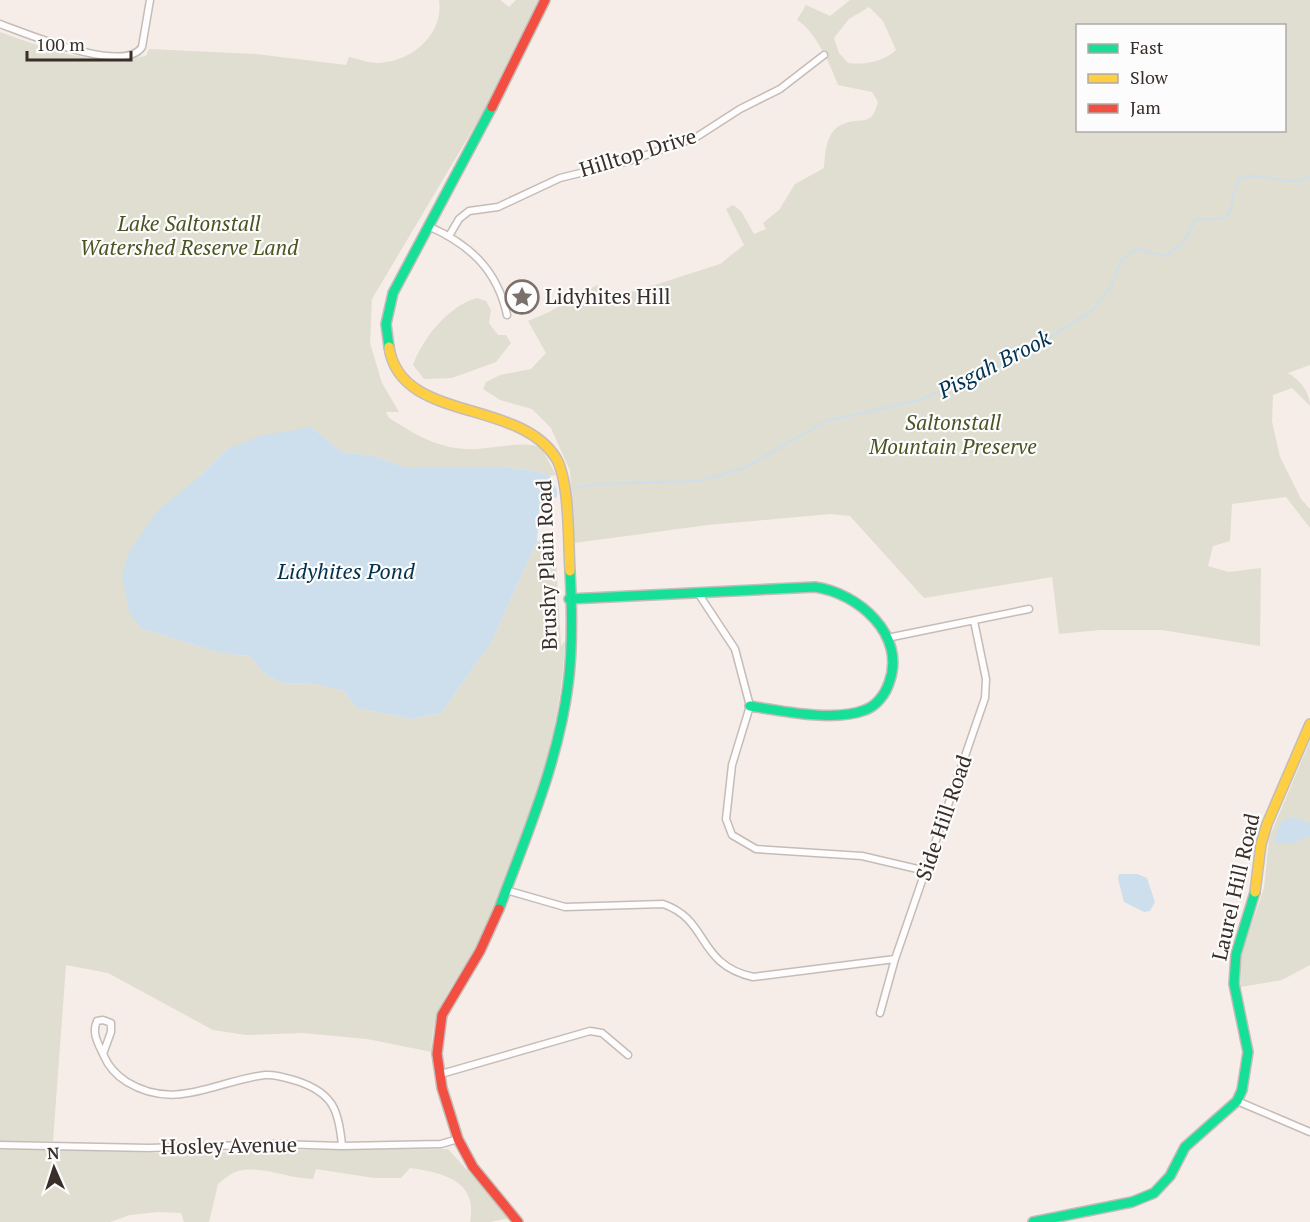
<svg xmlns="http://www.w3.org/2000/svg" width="1310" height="1222" viewBox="0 0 1310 1222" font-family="'PT Serif',serif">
<rect width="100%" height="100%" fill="#f6ede8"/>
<path fill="#dfded0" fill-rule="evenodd" d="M439 0H500L509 7 516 0H541L508 70 372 299 370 343 382 383 399 412H386L389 418C418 436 439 450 476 449 498 448 520 441 541 447L556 475 550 476 535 471 502 467H404L374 456 342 452 311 427 227 449 199 477 142 629 221 653 249 656 266 675 282 683 315 684 344 691 356 708 412 719 441 713 491 643 537 541 552 538 556 558 561 646 565 641C561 740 526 835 488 926 469 969 428 1003 432 1052L367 1039 302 1033 246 1035 213 1030 108 973 66 965 53 1141H0V32C54 51 87 66 146 56L149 49 256 54 346 65 349 57C358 59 369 63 378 63 411 62 444 35 439 0Z
M850 0H1310V365L1288 373C1300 380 1310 392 1310 406L1292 388 1273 395 1272 421 1280 457 1301 499 1310 509V528L1286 497 1232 504 1230 541 1213 546 1208 566 1229 572 1261 568 1260 646 1162 630H1100L1059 634 1052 577 924 598 850 516 830 514 708 525 574 543 570 471 551 428 532 409 500 400 483 389 486 382 500 375 531 369 546 353 528 321 549 312 597 285 608 294 636 291 720 264 744 245 726 209 733 205 741 211 754 234 766 229 763 223 779 210 795 184 824 168C825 154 826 132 841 125 860 115 871 130 878 102L872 92 838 85C831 66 815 30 797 20L806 5 830 16ZM869 7 883 21 896 50C883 62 865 65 848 63L839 53 834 38 849 19ZM1078 26H1284V130H1078Z
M477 298 486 301 491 310 489 323 498 335H506L511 343 496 362 452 378 424 379 413 365C423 338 448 306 477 298Z
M1310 741V965L1282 980 1240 987 1242 953 1264 888 1269 838Z
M35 1149 189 1154 282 1150 448 1149 510 1218 490 1222H470C478 1180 443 1173 410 1168L401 1178H374L316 1169 313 1179C289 1179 261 1165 238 1171 231 1173 223 1180 218 1184L209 1222H184L181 1213 159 1212 130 1215 110 1222H0V1150Z"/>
<path fill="#cddeec" d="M311 427 342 452 374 456 404 467H502L535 471 550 476 557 490V497L548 501 539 512 537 541 491 643 441 713 412 719 356 708 344 691 315 684 282 683 266 675 249 656 221 653 142 629 129 612 122 575 129 552 158 510 199 477 227 449 260 436Z
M1288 818H1297L1310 823V836L1290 844 1274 843 1280 823Z
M1119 874H1137L1147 878 1155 902 1150 911 1144 912 1124 902 1118 879Z"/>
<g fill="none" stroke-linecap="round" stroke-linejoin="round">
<path stroke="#cddeec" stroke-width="2" d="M574 488 597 484 700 481 744 468 826 421 920 400 1014 360 1093 310 1112 285 1120 262 1129 254 1138 249 1165 256 1183 243 1196 219C1243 222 1224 211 1239 179 1264 169 1282 189 1310 177"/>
<defs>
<path id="street" d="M0 24C25 33 124 75 142 47L150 0
M428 226C469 244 497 269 507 315
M449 236 459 219 469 211 498 207 560 178 629 161 695 138 740 109 780 89 824 55
M698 593 735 649 750 706 732 765 726 819 732 835 756 849 862 856 926 871
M887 638 1029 609
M506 890 565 907 663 904C710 920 696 964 753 977L895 959
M880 1013 895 959 985 698 986 679 974 621
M103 1054 111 1032V1023L103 1020 97 1021C91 1033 99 1045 104 1056 109 1068 116 1075 127 1082 176 1112 218 1080 265 1075 276 1074 287 1078 297 1081 333 1093 339 1110 342 1146
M441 1074 590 1031 602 1033 628 1055
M1237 1101 1310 1132
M0 1145 149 1148 276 1144 342 1146 441 1144 458 1139"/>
<path id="fast" d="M389 347 386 324 393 293 492 107
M569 599 815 587C858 593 907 635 889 683 885 695 876 706 865 710 835 722 781 711 750 706
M499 909C526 836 558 763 568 685 573 648 572 609 570 571
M1033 1222 1132 1202 1154 1193 1170 1176 1185 1147 1237 1101 1242 1090 1248 1052 1234 984 1236 954 1255 892"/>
<path id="slow" d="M389 347C400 423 519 398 556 458 570 482 568 542 570 571
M1255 892 1261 844 1267 824 1310 724"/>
<path id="jam" d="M492 107 545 0
M499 909 480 951 442 1015 437 1054 442 1088 458 1139 473 1167 518 1222"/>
</defs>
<use href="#street" stroke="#c4bcb7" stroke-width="9"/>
<use href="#fast" stroke="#c4bcb7" stroke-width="12"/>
<use href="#slow" stroke="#c4bcb7" stroke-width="12"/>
<use href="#jam" stroke="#c4bcb7" stroke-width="12"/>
<use href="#street" stroke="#fefcfc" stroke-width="6"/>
<use href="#fast" stroke="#16e098" stroke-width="9"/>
<use href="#slow" stroke="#ffcf43" stroke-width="9"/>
<use href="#jam" stroke="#f24e42" stroke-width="9"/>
</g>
<defs>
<symbol id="sight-ring" viewBox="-11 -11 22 22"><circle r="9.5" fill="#fcfcfc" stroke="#7b716c" stroke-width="1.5"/><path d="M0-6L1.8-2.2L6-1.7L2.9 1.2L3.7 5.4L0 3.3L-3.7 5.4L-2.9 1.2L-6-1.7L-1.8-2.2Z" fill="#7b716c"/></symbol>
</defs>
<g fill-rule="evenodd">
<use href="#sight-ring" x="503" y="278" width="38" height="38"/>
</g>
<g text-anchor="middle" stroke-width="4.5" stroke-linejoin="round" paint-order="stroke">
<g font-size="21" fill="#392e29" stroke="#fcfcfc">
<text transform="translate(638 153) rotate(-17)" y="7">Hilltop Drive</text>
<text transform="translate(547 565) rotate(-92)" y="7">Brushy Plain Road</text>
<text transform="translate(944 818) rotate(-71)" y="7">Side Hill Road</text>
<text transform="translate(1236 887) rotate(-77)" y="7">Laurel Hill Road</text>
<text transform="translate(229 1146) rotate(-1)" y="7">Hosley Avenue</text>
</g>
<g font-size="21" font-style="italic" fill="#4a5322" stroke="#fcfcfc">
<text x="189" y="231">Lake Saltonstall<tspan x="189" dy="24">Watershed Reserve Land</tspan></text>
<text x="953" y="430">Saltonstall<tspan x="953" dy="24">Mountain Preserve</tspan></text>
</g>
<g font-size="21" fill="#392e29" stroke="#fcfcfc" text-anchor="start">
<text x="545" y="304">Lidyhites Hill</text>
</g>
<g font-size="22" font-style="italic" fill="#00314e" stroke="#fcfcfc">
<text transform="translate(994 364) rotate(-27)" y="8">Pisgah Brook</text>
<text x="346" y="579">Lidyhites Pond</text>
</g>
</g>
<rect x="1076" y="24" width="210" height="108" fill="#fcfcfc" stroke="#aeaaa8" stroke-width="1.5"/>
<rect x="1088" y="44" width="30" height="9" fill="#16e098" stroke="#aeaaa8" stroke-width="1.5"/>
<text x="1130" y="54" font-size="18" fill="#392e29">Fast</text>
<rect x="1088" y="74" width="30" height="9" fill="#ffcf43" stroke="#aeaaa8" stroke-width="1.5"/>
<text x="1130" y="84" font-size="18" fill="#392e29">Slow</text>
<rect x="1088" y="104" width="30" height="9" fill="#f24e42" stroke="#aeaaa8" stroke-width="1.5"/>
<text x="1130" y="114" font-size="18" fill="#392e29">Jam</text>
<g transform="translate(54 1168) rotate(357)" stroke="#fcfcfc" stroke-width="4.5" paint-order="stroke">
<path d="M0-4.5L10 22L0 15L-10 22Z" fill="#392e29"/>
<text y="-9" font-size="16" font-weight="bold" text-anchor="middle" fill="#392e29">N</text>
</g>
<path d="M27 51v9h104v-9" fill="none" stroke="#392e29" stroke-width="3"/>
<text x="36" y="51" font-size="18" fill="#392e29" stroke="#fcfcfc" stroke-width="4.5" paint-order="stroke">100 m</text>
</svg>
